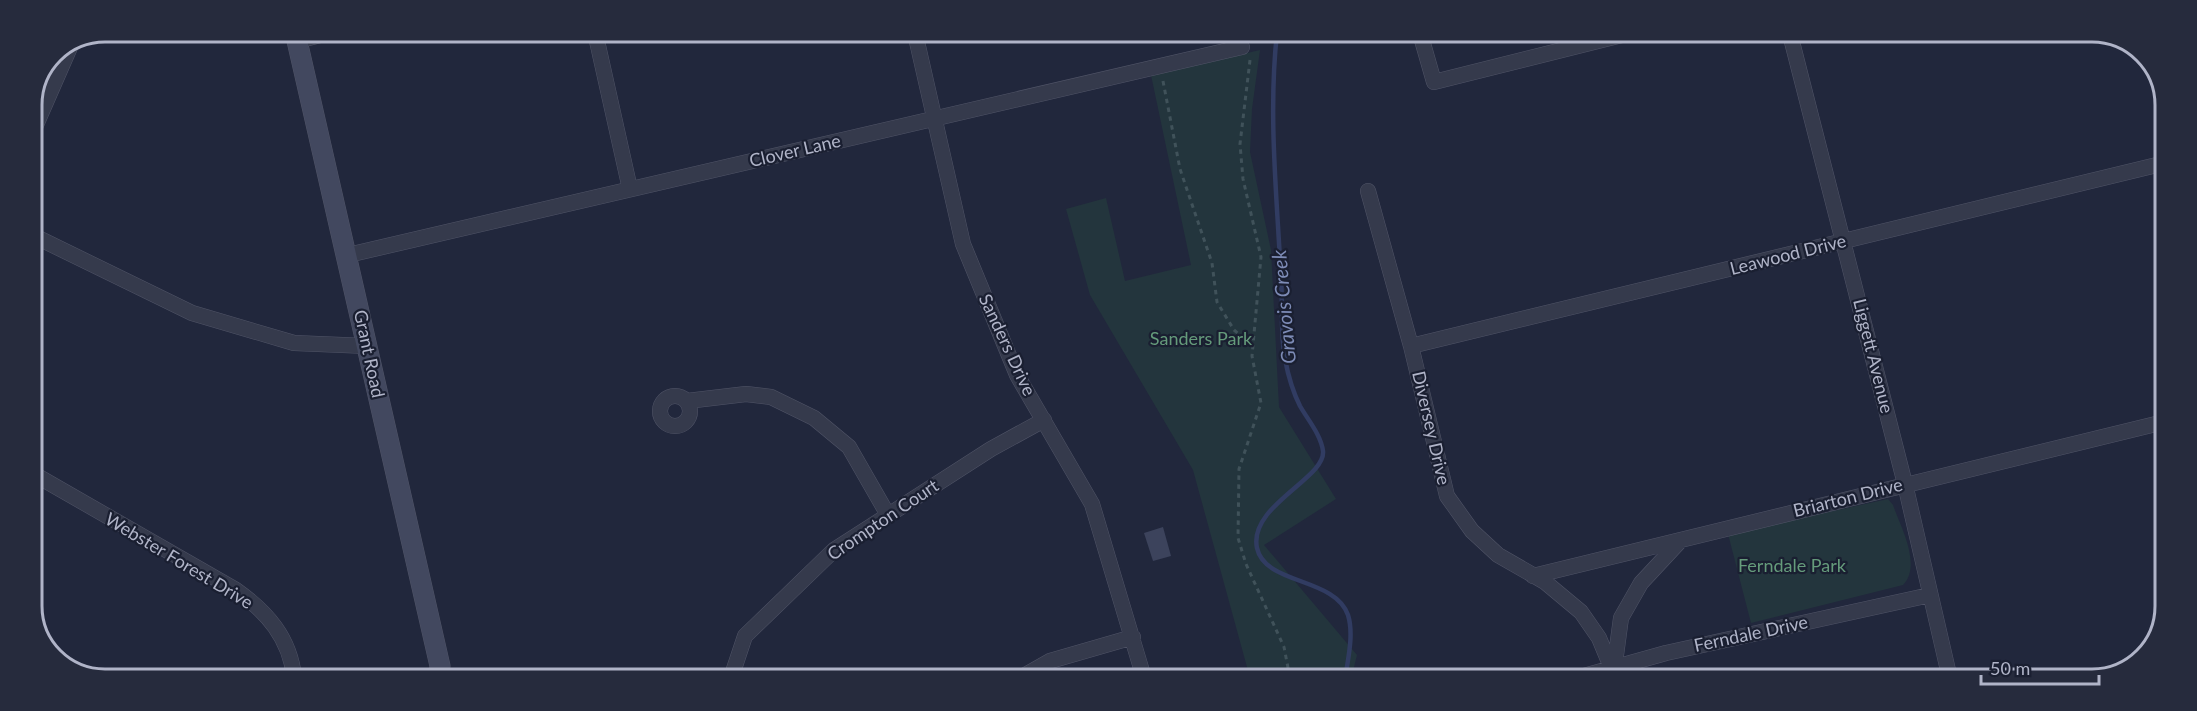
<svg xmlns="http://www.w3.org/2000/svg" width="2197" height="711" viewBox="0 0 2197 711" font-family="Lato,sans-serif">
<rect width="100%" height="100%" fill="#21273c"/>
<path fill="#23353d" d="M1260 50 1252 109 1250 152 1271 250 1279 407 1336 499 1264 545 1357 655 1351 679 1250 678 1193 470 1090 295 1066 209 1106 198 1125 281 1191 265 1151 75Z
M1888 499 1893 505C1901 528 1922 565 1903 585L1751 623 1728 534Z"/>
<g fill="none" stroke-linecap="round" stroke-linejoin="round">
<path stroke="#313c62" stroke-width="4.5" d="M1277 33C1268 114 1277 197 1281 278 1283 305 1280 332 1285 359 1288 375 1293 392 1300 406 1308 420 1321 435 1323 451 1326 478 1248 506 1257 548 1265 585 1335 577 1348 615 1354 634 1348 659 1345 679"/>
</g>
<path fill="#3c435c" d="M1163 527 1171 556 1153 561 1144 533Z"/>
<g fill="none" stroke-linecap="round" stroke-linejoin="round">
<defs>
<path id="street" d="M595 32 630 189
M915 33 963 244 1017 375 1092 504 1144 678
M1420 33 1434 82 1630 33
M1790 34 1905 484 1950 679
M297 41 332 32
M32 134 71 45
M1368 191 1411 346 1447 496 1472 531 1498 555 1545 582 1581 612 1599 638 1616 679
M32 235 192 313 294 343 367 346
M348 255 1242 47
M1411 346 2165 163
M660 411a15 15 0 1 1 30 0a15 15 0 1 1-30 0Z
M687 401 746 394 771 397 814 418 849 447 888 515
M32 473 236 590C267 612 290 638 294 677
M1533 576 2164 422
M1614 670 1621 618 1641 583 1681 540
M731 678 745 636 834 550 991 449 1044 420
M1020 678 1050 661 1133 637
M1573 679 1666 653 1930 595"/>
<path id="secondary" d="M295 32 440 666 439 677"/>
</defs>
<use href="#street" stroke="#505467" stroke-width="16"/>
<use href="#secondary" stroke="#505467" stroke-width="21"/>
<path stroke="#40525a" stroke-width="3" stroke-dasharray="4.5 4.5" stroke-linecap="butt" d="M1250 60 1240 144 1243 179 1261 257 1252 356 1261 403 1239 469 1238 538 1246 564 1284 647 1290 678
M1163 81 1180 169 1212 263 1217 302 1234 330 1253 346"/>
<use href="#street" stroke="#353a4c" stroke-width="15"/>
<use href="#secondary" stroke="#42485f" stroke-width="20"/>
</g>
<g text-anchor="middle" stroke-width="4.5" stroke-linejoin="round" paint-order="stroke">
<g font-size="18" fill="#b0b4c8" stroke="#1a1f31">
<text transform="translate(795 151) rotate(-13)" y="6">Clover Lane</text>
<text transform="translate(1788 255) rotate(-14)" y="6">Leawood Drive</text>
<text transform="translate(1007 345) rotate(65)" y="6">Sanders Drive</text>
<text transform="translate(369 354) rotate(78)" y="6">Grant Road</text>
<text transform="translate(1873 356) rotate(76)" y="6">Liggett Avenue</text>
<text transform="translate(1431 428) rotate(77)" y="6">Diversey Drive</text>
<text transform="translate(1848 498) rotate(-14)" y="6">Briarton Drive</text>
<text transform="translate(883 520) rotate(-34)" y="6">Crompton Court</text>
<text transform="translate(179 561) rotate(31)" y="6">Webster Forest Drive</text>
<text transform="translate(1751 634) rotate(-12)" y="6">Ferndale Drive</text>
</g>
<g font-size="18" fill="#659b7b" stroke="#1a1f31">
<text x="1201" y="345">Sanders Park</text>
<text x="1792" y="572">Ferndale Park</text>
</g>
<g font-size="20" font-style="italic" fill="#7d8bb6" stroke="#1a1f31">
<text transform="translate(1284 307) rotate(-95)" y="7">Gravois Creek</text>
</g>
</g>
<path d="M0 0H2197V711H0ZM105 42H2092A63 63 0 0 1 2155 105V606A63 63 0 0 1 2092 669H105A63 63 0 0 1 42 606V105A63 63 0 0 1 105 42Z" fill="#262b3d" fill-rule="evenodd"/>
<path fill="none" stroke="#b0b4c8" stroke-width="3" d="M105 42H2092A63 63 0 0 1 2155 105V606A63 63 0 0 1 2092 669H105A63 63 0 0 1 42 606V105A63 63 0 0 1 105 42Z"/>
<path d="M1981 675v9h118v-9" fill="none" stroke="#b0b4c8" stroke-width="3"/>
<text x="1990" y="675" font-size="18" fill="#b0b4c8" stroke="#1a1f31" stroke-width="4.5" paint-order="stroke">50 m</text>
</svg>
